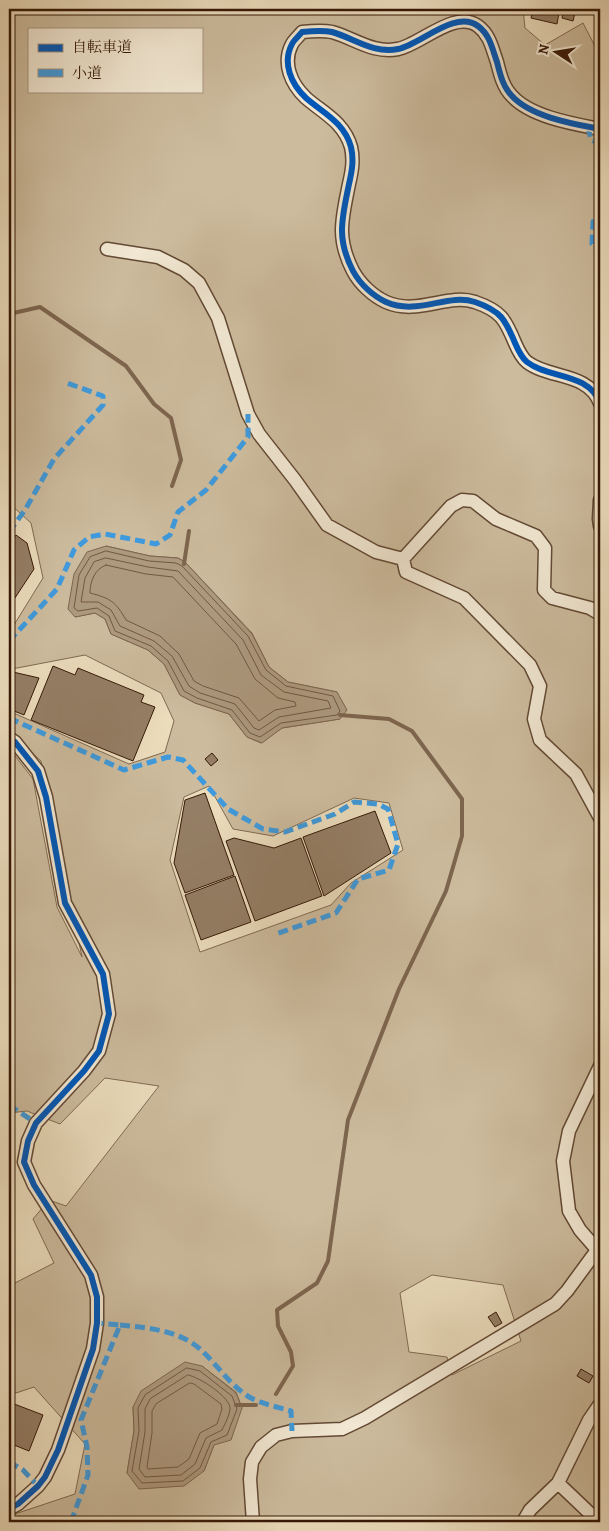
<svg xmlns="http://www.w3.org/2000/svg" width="609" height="1531" viewBox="0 0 609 1531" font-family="Alegreya,'Noto Serif JP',serif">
<rect width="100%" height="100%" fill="#ebdcbc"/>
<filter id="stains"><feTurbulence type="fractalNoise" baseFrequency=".004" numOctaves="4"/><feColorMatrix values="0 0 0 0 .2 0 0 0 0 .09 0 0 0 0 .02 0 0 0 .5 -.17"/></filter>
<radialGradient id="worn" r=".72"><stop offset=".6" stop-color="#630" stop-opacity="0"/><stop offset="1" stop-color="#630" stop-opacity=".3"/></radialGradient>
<path fill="#ccbb9d" stroke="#816a52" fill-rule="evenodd" d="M9 9H523L525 28 545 45 583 23 600 56V1522H9V1516L75 1494 85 1444 34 1387 16 1393 9 1390V1280L13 1284 54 1263 33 1219 49 1200 66 1206 159 1086 105 1078 60 1124 27 1111 9 1113V748L33 779 57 907 82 957 41 761 9 732V711L129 764 165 752 174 721 161 693 85 655 12 669 9 674V633L43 578 31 523 9 503ZM29 29H201V91H29ZM106 546 150 556 178 558 185 562 252 633 269 667 288 682 337 692 340 719 282 728 261 743 247 737 229 714 195 703 180 695 164 664 148 650 111 634 105 619 95 613 75 617ZM209 786 233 829 273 836 354 798 389 803 403 850 351 883 331 905 200 952 170 860 184 797ZM432 1275 503 1285 521 1341 452 1375 447 1357 409 1352 400 1293ZM202 1366 236 1392 242 1408 214 1445 204 1471 127 1473 134 1431 133 1407Z"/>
<path fill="#ad997e" stroke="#7d654e" d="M106 546 150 556 178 558 185 562 252 634 269 667 288 682 337 692 347 710 340 719 282 728 262 743 247 737 229 714 195 703 180 695 164 664 148 650 111 634 105 619 95 613 75 617 68 609 74 574 87 552Z
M185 1362 202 1366 236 1393 242 1408 231 1440 214 1445 204 1471 184 1486 139 1489 127 1473 134 1431 133 1407 141 1391Z"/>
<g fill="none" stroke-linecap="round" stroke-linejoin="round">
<path stroke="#725842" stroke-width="1" d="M106 551 149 561 176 563 182 566 248 636 266 670 286 686 333 696 340 711 337 715 281 723 260 737 250 733 232 710 197 698 184 691 168 661 151 646 115 631 109 616 97 608 78 611 74 608 79 575 90 557Z
M106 558 148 567 178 571 243 640 261 675 284 692 328 701 331 708 279 717 259 730 254 728 235 704 200 693 189 686 172 656 154 641 120 626 111 610 98 602H81L85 578 94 562Z
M106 565 146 574 173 577 236 644 255 679 278 698 295 702 296 706 275 710 259 721 239 698 203 686 194 681 179 654 160 636 126 620C116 602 110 598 90 593 90 581 95 569 106 565Z
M187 1368 200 1371 232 1396 237 1409 227 1435 211 1442 200 1468 183 1481 142 1483 132 1471 139 1431 138 1408 145 1395Z
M188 1375C199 1377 229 1396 230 1408 230 1414 225 1424 222 1430L206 1438 195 1464 181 1475 145 1477 139 1469 145 1432V1409L150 1399Z
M190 1383 194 1384 221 1404 222 1409 217 1424 200 1433 189 1459 178 1467 148 1469 147 1467 152 1433V1411L156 1404Z"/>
<path stroke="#7d654e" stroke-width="4" d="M9 314 40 307 126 366 154 404 171 418 181 460 172 486
M184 564 189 531
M276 1394 293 1366 291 1352 278 1326 277 1310 317 1283 328 1261 348 1120 399 989 446 891 462 836V799L412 731 389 719 340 715
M236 1405H256"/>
</g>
<path fill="#947e65" stroke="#361807" d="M533 9H546V10L559 13 557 24 531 18Z
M564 9H576L573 21 562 18Z
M16 535 27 543 34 569 9 607V545Z
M53 666 75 675 78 668 144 695 141 702 155 707 133 761 31 720Z
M13 672 39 678 24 715 9 709V682Z
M212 753 218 760 211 766 205 759Z
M205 793 234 875 185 893 174 863 185 800Z
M375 811 391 853 324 896 303 837Z
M234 838 274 848 301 838 322 896 255 921 226 841Z
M235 876 251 922 201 940 185 895Z
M496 1312 502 1323 495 1327 488 1317Z
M581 1369 593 1376 589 1383 577 1376Z
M9 1402 43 1415 29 1451 9 1443Z"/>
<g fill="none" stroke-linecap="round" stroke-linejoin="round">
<defs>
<path id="minor" d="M600 129C574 124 531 117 512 96 503 87 500 74 497 62 492 48 490 35 478 26 455 9 420 45 398 49 373 54 354 38 332 32 322 30 312 31 302 32 299 36 294 40 292 44 282 63 291 84 306 98 323 113 344 122 351 147 354 160 352 171 349 184 342 219 336 238 353 271 360 284 373 296 386 302 418 316 447 293 475 302 501 311 505 319 515 343 518 350 521 357 527 362 549 379 588 372 600 403
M107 249 158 257 184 270 199 283 218 318 248 414 259 434 295 480 327 525 376 552 403 559
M600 500 599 519 600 526
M403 559 406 572 464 598 530 665 540 686 534 719 540 740 576 774 600 818
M403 559 451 506 462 500 473 501 496 519 536 536 545 548 544 590 552 598 590 608 600 614
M9 738 15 742 38 771 46 797 65 903 103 974 109 1014 99 1051 84 1071 36 1123 28 1141 24 1162 34 1185 91 1275 97 1297V1323L93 1349 58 1450 45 1477 38 1486 18 1504 9 1509
M600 1066 569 1131 563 1161 569 1211 580 1230 600 1253
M558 1483 599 1522
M253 1522 250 1479 252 1462 261 1447 276 1435 292 1431 342 1429 365 1418 555 1304 567 1291 600 1246
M523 1522 530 1510 558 1483 589 1420 600 1404"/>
</defs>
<use href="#minor" stroke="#634934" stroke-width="15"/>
<use href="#minor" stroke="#f2e8d3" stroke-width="12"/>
<path stroke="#3e9add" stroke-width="5" stroke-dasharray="10 5" stroke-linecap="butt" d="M588 127 591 140 600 143
M600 206 593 222 592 244 600 254
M9 532 25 510 54 459 103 405V396L67 383
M9 641 57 589 74 550 89 537 105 534 156 544 170 535 178 512 206 490 248 437V414
M9 718 124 770 168 757 183 760 228 809 263 829 285 832 335 814 354 802 378 804 388 809 398 844 389 870 358 879 336 913 276 934
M9 1105 36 1123
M120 1325C149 1328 178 1330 200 1349 218 1365 230 1386 251 1398 262 1404 278 1407 291 1411L292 1431
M9 1462 23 1470 38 1486
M71 1522 88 1475 87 1447 81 1420 120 1325 97 1323"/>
<defs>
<path id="cycleway" d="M600 129C574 124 531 117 512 96 503 87 500 74 497 62 492 48 490 35 478 26 455 9 420 45 398 49 373 54 354 38 332 32 322 30 312 31 302 32 299 36 294 40 292 44 282 63 291 84 306 98 323 113 344 122 351 147 354 160 352 171 349 184 342 219 336 238 353 271 360 284 373 296 386 302 418 316 447 293 475 302 501 311 505 319 515 343 518 350 521 357 527 362 549 379 588 372 600 403
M9 738 15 742 38 771 46 797 65 903 103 974 109 1014 99 1051 84 1071 36 1123 28 1141 24 1162 34 1185 91 1275 97 1297V1323L93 1349 58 1450 45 1477 38 1486 18 1504 9 1509"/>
</defs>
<use href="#cycleway" stroke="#f2e8d3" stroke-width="9"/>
<use href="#cycleway" stroke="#0057b8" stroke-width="6"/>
</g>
<rect width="609" height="1531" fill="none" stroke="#ebdcbc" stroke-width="30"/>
<rect x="10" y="10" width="589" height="1511" fill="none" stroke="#361807" stroke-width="2.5"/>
<rect x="15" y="15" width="579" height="1501" fill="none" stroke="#361807"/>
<rect x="28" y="28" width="175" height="65" fill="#f2e8d3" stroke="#a79581"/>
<rect x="38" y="44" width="25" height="8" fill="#0057b8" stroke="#a79581"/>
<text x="72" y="52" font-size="15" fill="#361807">自転車道</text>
<rect x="38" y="69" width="25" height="8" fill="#3e9add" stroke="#a79581"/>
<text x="72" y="78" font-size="15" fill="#361807">小道</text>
<g transform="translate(556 52) rotate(282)" stroke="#f2e8d3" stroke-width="4" paint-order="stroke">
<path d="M0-4L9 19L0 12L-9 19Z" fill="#361807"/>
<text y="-8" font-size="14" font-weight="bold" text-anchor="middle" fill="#361807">N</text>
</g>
<rect width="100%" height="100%" filter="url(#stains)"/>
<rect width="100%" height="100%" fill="url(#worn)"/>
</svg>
